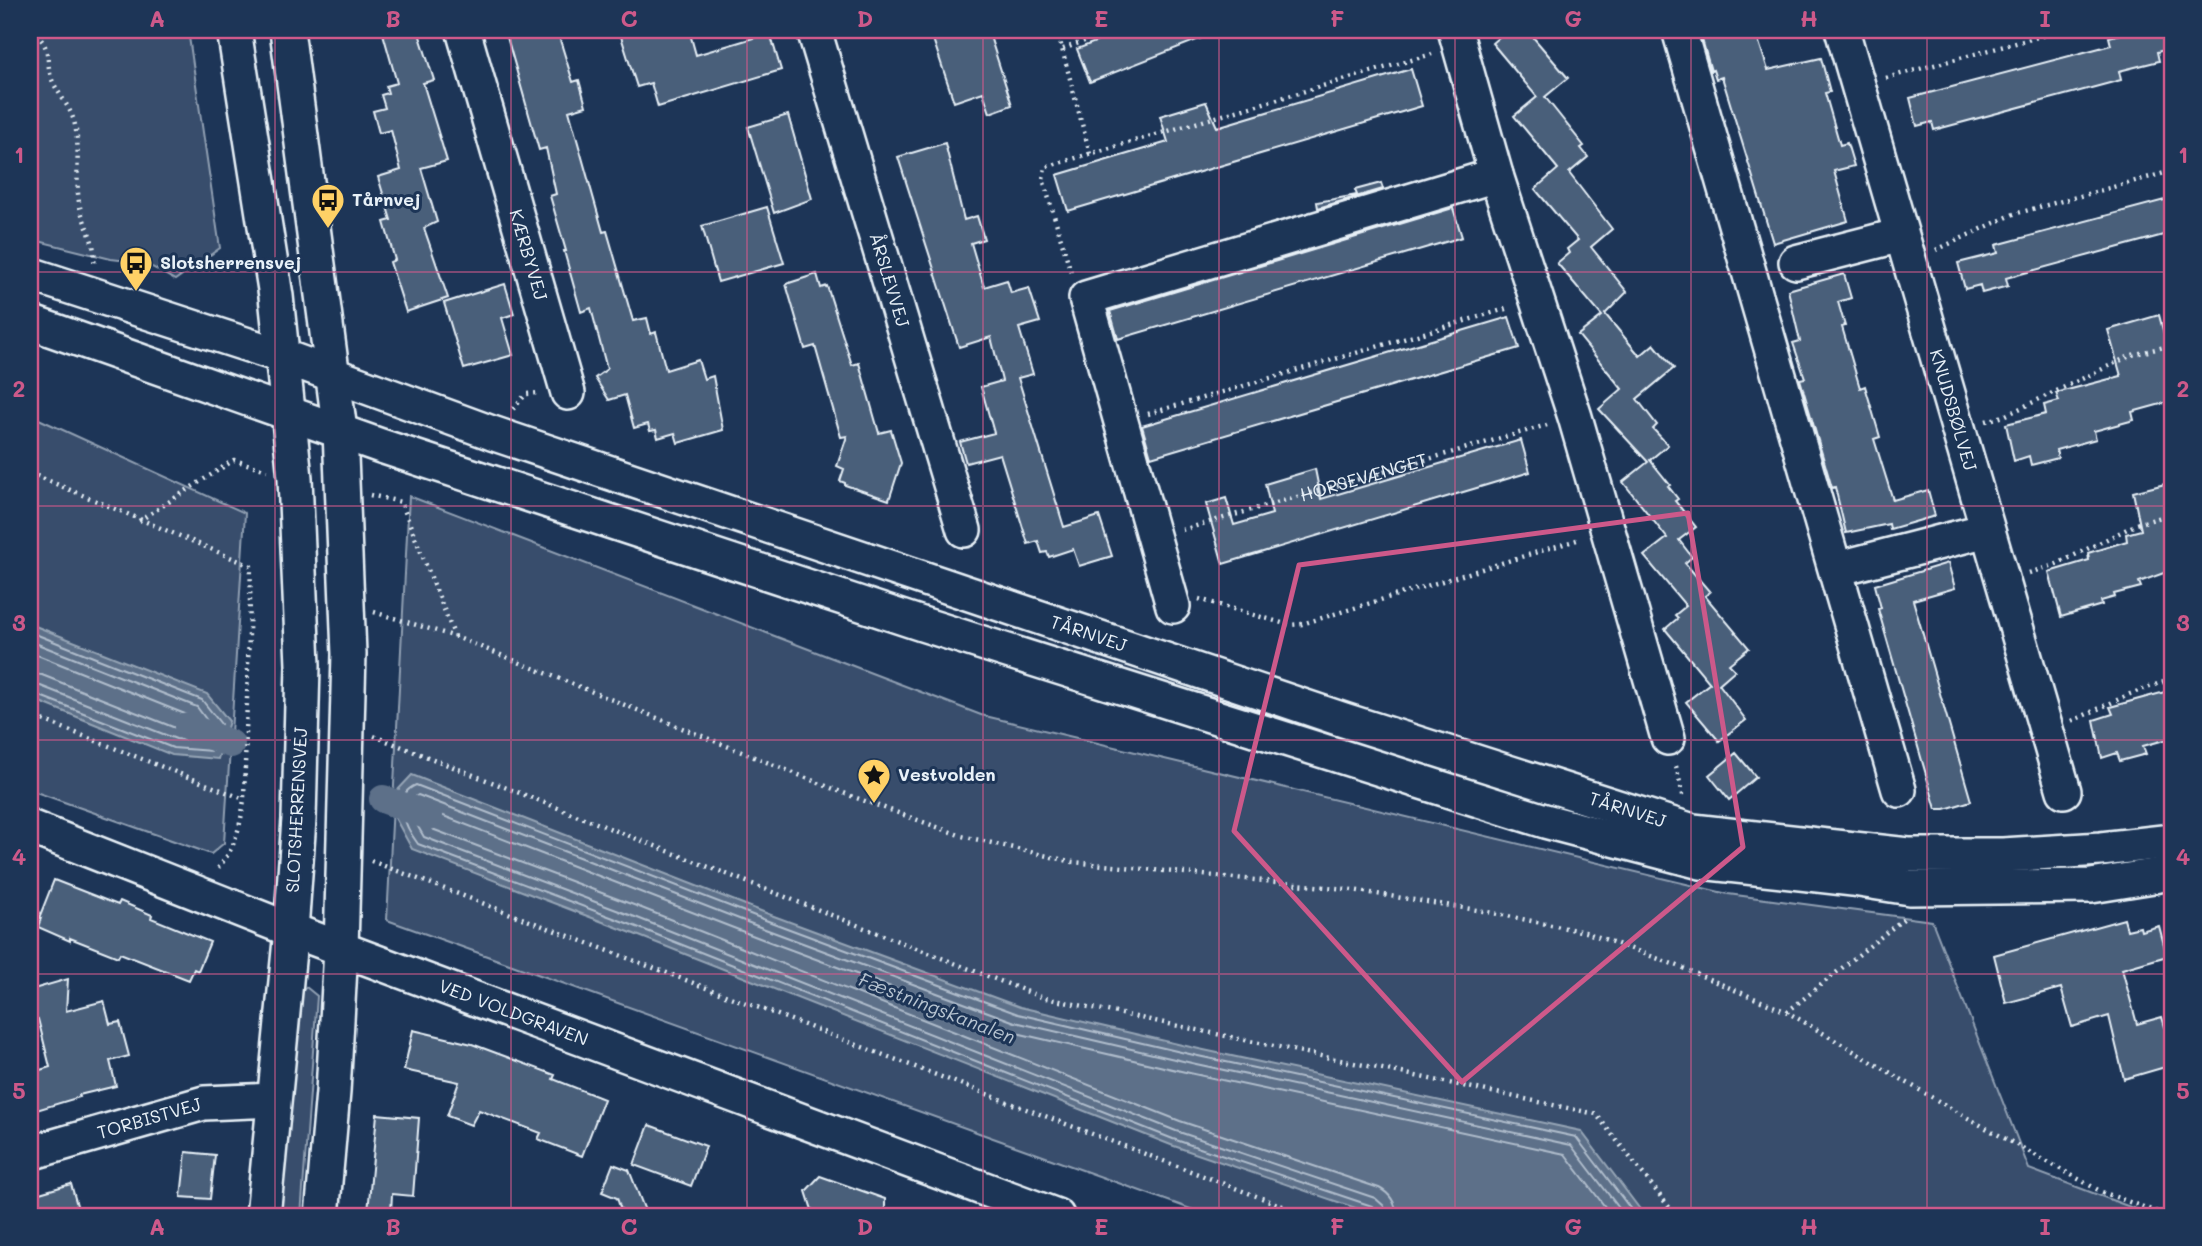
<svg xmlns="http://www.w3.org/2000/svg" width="2202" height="1246" viewBox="0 0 2202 1246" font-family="Mali,sans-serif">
<rect width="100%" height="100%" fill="#1d3557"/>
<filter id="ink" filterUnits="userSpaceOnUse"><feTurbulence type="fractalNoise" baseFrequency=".0143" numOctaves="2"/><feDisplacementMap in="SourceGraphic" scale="14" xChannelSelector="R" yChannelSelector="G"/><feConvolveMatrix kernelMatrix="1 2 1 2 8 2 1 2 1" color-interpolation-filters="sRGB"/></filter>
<g filter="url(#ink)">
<path fill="#374d6c" stroke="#909fb2" stroke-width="2" d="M30 30H188L220 248 175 280 145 263 111 259 30 239Z
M30 415 245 513 224 843 211 854 30 790Z
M409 496 981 715 1728 894 1932 921 2029 1169 2154 1216H1210L387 920Z
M306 987 317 996 301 1216H279L298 996Z"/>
<path fill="#5d7089" stroke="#95a4b5" stroke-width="2" d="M30 624 207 694 229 721 218 759 172 755 30 698Z
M412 775 771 915 1020 1007 1199 1049 1581 1131 1645 1216H1379L1171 1145 629 932 412 849 394 816 396 792Z"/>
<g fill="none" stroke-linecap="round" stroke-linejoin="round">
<path stroke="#b0bdcc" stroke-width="2" d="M30 632 202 700 221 724 212 751 173 748 30 692
M30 641 197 707 211 726 205 742 176 739 38 685 30 684
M30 652 190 716 199 728 196 730 178 729 42 675 30 673
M1377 1216 1376 1210 1372 1206 1173 1139 632 925 418 844C406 828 390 796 416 785L768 921 1018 1014 1198 1056 1576 1137 1636 1216
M1386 1216 1384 1206 1375 1198 1176 1131 635 917 424 837 410 813 412 799 418 795 765 929 1015 1022 1196 1064 1571 1145 1625 1216
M1397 1216C1396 1203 1391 1194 1379 1188L1180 1121 639 907 432 829 423 812 428 810 762 939 1012 1032 1194 1074 1565 1154 1612 1216"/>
<path stroke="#5d7089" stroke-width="28" d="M188 727 231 744
M383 799 429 816"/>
</g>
<path fill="#495e7a" stroke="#e8f1f8" stroke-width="2" d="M382 30H418L434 80 423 83 447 161 421 168 437 222 424 228 448 298 406 312 390 262 395 260 384 222 391 220 378 177 401 170 391 130 379 133 373 111 385 108 381 95 388 93 386 86 397 83Z
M505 30H557L573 82 579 80 586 106 569 111 603 232 607 231 633 321 647 318 651 334 656 332 666 370 698 360 704 379 713 376 723 430 678 443 675 433 658 438 656 430 650 431 648 424 634 428 625 395 609 400 595 378 607 369 591 308 581 312 564 251H566L550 196 556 194 546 148 539 150Z
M619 30H689L696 55 770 33 781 70 658 107 651 83 637 87Z
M930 30H988L1012 105 990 113 983 92 954 102Z
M1126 30H1219L1220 31 1090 82 1077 49Z
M1507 30H1527L1568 78 1545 97 1584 146 1581 148 1588 157 1569 173 1612 229 1591 247 1627 292 1605 314 1640 356 1654 344 1674 368 1637 399 1657 425 1653 429 1668 445 1650 460 1670 485 1668 486 1678 499 1675 501 1696 527 1679 540 1692 557 1685 563 1710 592 1705 596 1749 648 1729 664 1735 670 1719 684 1746 720 1719 741 1686 702 1710 683 1665 629 1678 618 1675 615 1686 606 1644 556 1667 538 1623 482 1648 462 1599 409 1622 389 1578 335 1602 316 1557 263 1569 253 1567 249 1578 240 1535 189 1558 169 1514 116 1537 97 1492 43Z
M1708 30H1755L1768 70 1821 58 1830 92 1825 93 1840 145 1847 143 1854 166 1834 171 1848 221 1773 243 1722 77 1716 79 1713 70 1711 71 1701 36 1709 34Z
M2137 30H2172V48L2157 52 2159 61 2119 71 2121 80 1934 130 1932 122 1917 126 1910 98 2111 45 2109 37Z
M1411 69 1422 106 1068 211 1057 175 1168 142 1160 116 1206 102 1217 127Z
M788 115 812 199 774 213 748 127Z
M945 143 964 220 977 216 984 239 971 243 984 287 1007 280 1011 293 1029 288 1040 322 1019 328 1033 374 1018 378 1064 527 1099 516 1112 556 1079 566 1073 549 1049 557 1047 552 1042 553 1038 541 1028 544 1000 454 966 463 960 442 994 433 981 387 1002 381 991 337 959 347 898 157Z
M1381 183 1383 189 1318 208 1317 202 1357 195 1355 190Z
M2172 198V225L2165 226 2167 234 2006 278 2008 286 1982 293 1980 285 1965 289 1958 263 1998 253 1996 245Z
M767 207 784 263 718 282 702 226Z
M1453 208 1462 237 1118 339 1110 311Z
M817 274 821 288 827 286 852 365 859 363 879 433 891 430 901 463 889 500 845 485V483L840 481 844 469 837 466 847 436 841 437 815 346 805 349 786 284Z
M1844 274 1851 298 1838 302 1845 326 1842 327 1860 388 1865 386 1880 437 1874 439 1893 500 1928 490 1935 516 1890 529 1889 524 1846 533 1835 487 1832 488 1800 379 1805 378 1793 343 1800 341 1788 290Z
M505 284 514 314 502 318 513 355 464 369 444 303Z
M2159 315 2172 364V401L2132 412 2134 420 2094 431 2096 439 2056 450 2058 458 2031 465 2029 456 2014 461 2006 424 2046 414 2044 405 2059 401 2056 393 2121 376 2108 330Z
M1509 317 1519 348 1151 457 1142 426Z
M1521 440 1530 472 1223 564 1206 504 1226 498 1234 525 1272 514 1265 484 1315 469 1321 499Z
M2165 484 2172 509V570L2139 582 2141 587 2114 594 2115 597 2101 601 2102 605 2061 617 2049 572 2089 560 2088 553 2127 541 2126 534 2141 530 2133 492Z
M1948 563 1955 588 1913 600 1971 801 1945 809H1936L1878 609 1881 608 1875 585Z
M2172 690V738L2143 746 2146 754 2120 761 2117 753 2102 758 2094 720 2113 714 2110 707Z
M1736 753 1756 777 1729 800 1709 775Z
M54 880 118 905 120 901 152 915 151 918 210 942 198 971 194 969 189 980 120 953 118 957 70 938V941L38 927 41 918H39Z
M2124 919 2127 930 2140 927 2141 931 2159 926 2167 956 2122 969 2137 1024 2162 1017 2165 1027 2172 1026V1065L2124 1079 2109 1016 2072 1027 2061 988 2006 1003 1994 955Z
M68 979 66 1011 104 1001 110 1024 120 1022 129 1056 110 1061 116 1086 79 1095 80 1097 30 1112V1073L50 1067 38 1019 35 1020 30 1001V990Z
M413 1030 472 1044 555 1075 553 1079 604 1099 582 1156 538 1139 541 1133 479 1110 471 1125 447 1116 459 1082 404 1070Z
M377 1114 419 1118 413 1196 392 1194 391 1213 368 1212Z
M649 1125 706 1146 691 1186 634 1165Z
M186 1152 215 1155 210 1199 181 1197Z
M613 1164 629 1170 647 1216H623L617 1198 602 1192Z
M820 1176 885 1199V1216H814L806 1191Z
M71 1184 80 1216H42L36 1194Z"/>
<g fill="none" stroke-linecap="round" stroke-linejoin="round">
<defs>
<g id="minor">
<path d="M234 30 276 296 295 478 303 665 299 819 291 930 263 1216"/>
<path d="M287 30 340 431 349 654 341 949 333 1092 322 1216"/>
<path id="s2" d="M463 30 568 393"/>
<path id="s3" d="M814 30 964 530"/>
<path d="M1455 30 1496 175 1575 417 1668 738"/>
<path d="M1679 30 1899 790"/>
<path id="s4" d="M1842 30 2064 791"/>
<path d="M1796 262 1901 235"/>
<path id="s5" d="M30 274 282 356 492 433 1344 720 1693 831 1908 855H2003L2101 849 2172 841"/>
<path d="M30 322 381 446 922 624 1545 821 1701 862 1853 879 1910 888 2091 886 2172 873"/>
<path d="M1836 569 1987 530"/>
<path d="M1173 606 1086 298 1496 175"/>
<path id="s6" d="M30 827 291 930 1057 1216"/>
<path id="s7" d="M30 1153 204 1103 273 1100"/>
</g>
</defs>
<use href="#minor" stroke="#e8f1f8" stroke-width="38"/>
<g stroke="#e8f1f8" stroke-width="4.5" stroke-dasharray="2 5" stroke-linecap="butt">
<path d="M1057 30 1090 154"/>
<path d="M30 31C52 43 45 57 51 77 56 92 69 104 74 121 81 147 75 175 79 202 83 226 97 240 94 265"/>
<path d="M1063 49 1114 30"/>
<path d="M1886 78 2064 30"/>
<path d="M1936 250 2014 214 2172 171"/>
<path d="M1071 272 1043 179 1045 167 1432 54"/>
<path d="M513 409 526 394 539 393"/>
<path d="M1148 414 1509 308"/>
<path d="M1986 421 2004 416 2132 355 2172 345"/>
<path d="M30 473 251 566 244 799C241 825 235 849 218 868"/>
<path d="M370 495 401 502 455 637"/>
<path d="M139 521 234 460 267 470"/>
<path id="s1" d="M1182 530 1547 425"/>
<path d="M2029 573 2057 564 2137 524 2172 514"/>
<path d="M1199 599 1289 625 1302 624 1580 539"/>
<path d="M374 612 456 637 851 796 962 836 1073 862 1346 889 1483 911 1585 932 1678 966 1787 1012 1957 1112 2102 1192 2168 1216"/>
<path d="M30 715 244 799"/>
<path d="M2072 721 2130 694 2172 679"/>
<path d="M374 736 1041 997 1596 1114 1676 1216"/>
<path d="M1676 766 1684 799"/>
<path d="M371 861 1309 1216"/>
<path d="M1787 1012 1907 916"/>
</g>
<use href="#minor" stroke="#1d3557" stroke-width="33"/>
</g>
</g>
<path fill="none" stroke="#cd598a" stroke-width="5" stroke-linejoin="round" d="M1688 513 1743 847 1462 1082 1234 831 1299 565Z"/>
<path fill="none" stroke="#cd598a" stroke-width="2" stroke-opacity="0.55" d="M275 30V1216M511 30V1216M747 30V1216M983 30V1216M1219 30V1216M1455 30V1216M1691 30V1216M1927 30V1216M30 272H2172M30 506H2172M30 740H2172M30 974H2172"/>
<defs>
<symbol id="bus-pin" viewBox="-11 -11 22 30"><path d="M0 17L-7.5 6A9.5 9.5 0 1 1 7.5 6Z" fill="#ffd166" stroke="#1d3557"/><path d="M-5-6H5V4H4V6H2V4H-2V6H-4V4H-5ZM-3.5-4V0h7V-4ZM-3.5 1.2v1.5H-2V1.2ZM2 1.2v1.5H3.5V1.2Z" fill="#111"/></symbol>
<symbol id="sight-pin" viewBox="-11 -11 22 30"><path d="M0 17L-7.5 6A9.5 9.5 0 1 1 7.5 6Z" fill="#ffd166" stroke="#1d3557"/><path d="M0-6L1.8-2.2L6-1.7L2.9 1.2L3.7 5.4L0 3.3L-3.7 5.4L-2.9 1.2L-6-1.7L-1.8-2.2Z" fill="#111"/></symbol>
</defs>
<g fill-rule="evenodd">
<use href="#bus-pin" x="309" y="181" width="38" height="52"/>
<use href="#bus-pin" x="117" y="244" width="38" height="52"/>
<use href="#sight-pin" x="855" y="756" width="38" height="52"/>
</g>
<g text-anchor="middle" stroke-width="6" stroke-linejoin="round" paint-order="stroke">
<g font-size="18" font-weight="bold" fill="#e8f1f8" stroke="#1d3557" text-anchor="start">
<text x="352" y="206">Tårnvej</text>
<text x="160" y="269">Slotsherrensvej</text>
<text x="898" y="781">Vestvolden</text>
</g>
<g font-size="18" fill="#e8f1f8" stroke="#1d3557">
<text dy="6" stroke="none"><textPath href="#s2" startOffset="234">KÆRBYVEJ</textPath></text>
<text dy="6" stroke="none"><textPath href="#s3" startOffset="261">ÅRSLEVVEJ</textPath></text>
<text dy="6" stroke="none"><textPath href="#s4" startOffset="396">KNUDSBØLVEJ</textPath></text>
<text dy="6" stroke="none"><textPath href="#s1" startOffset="189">HORSEVÆNGET</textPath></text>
<text dy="6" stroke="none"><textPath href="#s5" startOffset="1118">TÅRNVEJ</textPath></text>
<text transform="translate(297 810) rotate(-87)" y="6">SLOTSHERRENSVEJ</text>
<text dy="6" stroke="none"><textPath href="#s5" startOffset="1685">TÅRNVEJ</textPath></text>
<text dy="6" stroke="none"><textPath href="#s6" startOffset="518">VED VOLDGRAVEN</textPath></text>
<text dy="6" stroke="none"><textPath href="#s7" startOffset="124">TORBISTVEJ</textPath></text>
</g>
<g font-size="19" font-style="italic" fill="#b7c4d1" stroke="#1d3557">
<text transform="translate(937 1008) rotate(21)" y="7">Fæstningskanalen</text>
</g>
</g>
<rect width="2202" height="1246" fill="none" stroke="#1d3557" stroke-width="77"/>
<rect x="38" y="38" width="2126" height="1170" fill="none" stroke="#cd598a" stroke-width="2.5"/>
<g font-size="23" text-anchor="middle" font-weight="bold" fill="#cd598a">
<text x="157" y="27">A</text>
<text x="393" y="27">B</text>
<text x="629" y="27">C</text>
<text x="865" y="27">D</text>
<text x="1101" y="27">E</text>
<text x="1337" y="27">F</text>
<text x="1573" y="27">G</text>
<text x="1809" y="27">H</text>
<text x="2045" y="27">I</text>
<text x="19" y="163">1</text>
<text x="2183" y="163">1</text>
<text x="19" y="397">2</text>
<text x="2183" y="397">2</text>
<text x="19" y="631">3</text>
<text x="2183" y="631">3</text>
<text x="19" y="865">4</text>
<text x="2183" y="865">4</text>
<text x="19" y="1099">5</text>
<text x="2183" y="1099">5</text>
<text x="157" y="1235">A</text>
<text x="393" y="1235">B</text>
<text x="629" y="1235">C</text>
<text x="865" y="1235">D</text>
<text x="1101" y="1235">E</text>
<text x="1337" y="1235">F</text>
<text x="1573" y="1235">G</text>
<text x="1809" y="1235">H</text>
<text x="2045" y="1235">I</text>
</g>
</svg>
